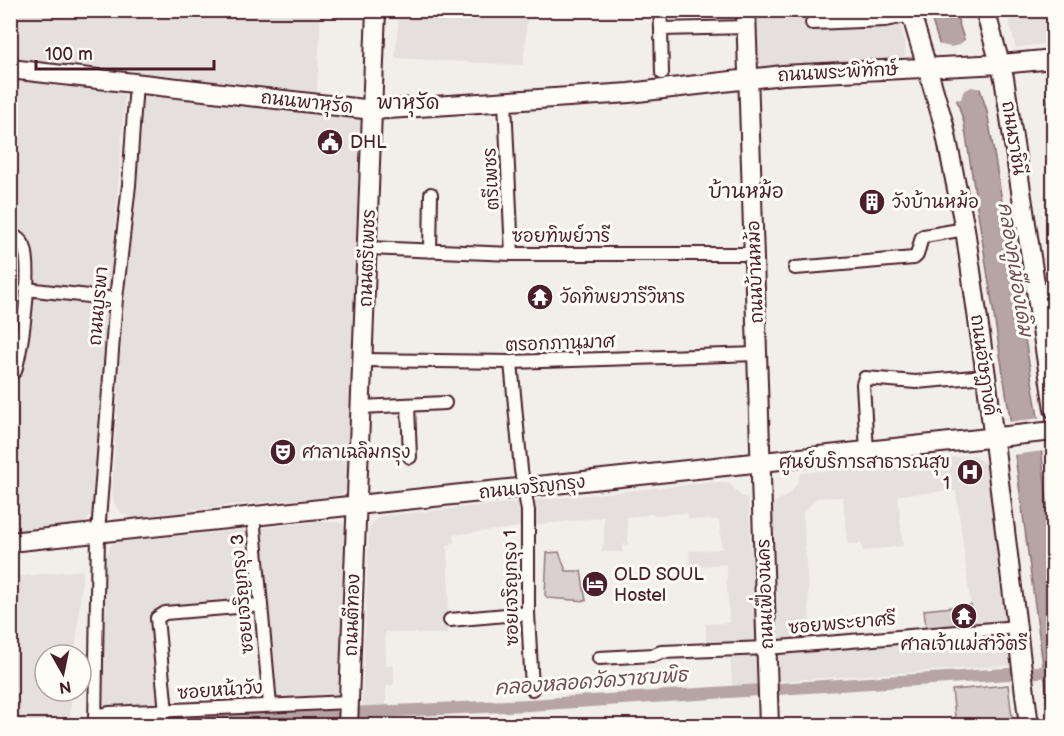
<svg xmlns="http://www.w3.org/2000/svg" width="1064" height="736" viewBox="0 0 1064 736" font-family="'Balsamiq Sans','Playpen Sans Thai',sans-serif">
<rect width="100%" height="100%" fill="#f2efeb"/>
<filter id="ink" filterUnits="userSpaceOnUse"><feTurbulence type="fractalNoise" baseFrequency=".0167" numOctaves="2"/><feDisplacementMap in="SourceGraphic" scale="12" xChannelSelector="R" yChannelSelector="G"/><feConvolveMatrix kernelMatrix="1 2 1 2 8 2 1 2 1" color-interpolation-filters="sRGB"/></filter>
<g filter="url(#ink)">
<path fill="#e5dfdd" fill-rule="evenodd" d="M11 10 321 11 317 92 11 58Z
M399 11H528L523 65 395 58Z
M751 11H897L905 41V56L897 61 764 68 752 54Z
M1006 11H1053V42L1016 48Z
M11 79 125 94 95 500 91 516 83 524 60 529 11 534Z
M142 95 362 119 348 488 341 495 222 506 132 518 121 513 115 506 112 494 120 359Z
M974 455 988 466 1015 665 778 681 772 504 789 494 797 484 801 473ZM956 491 973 624 811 638 803 513 817 498 843 497 847 544H861L863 551 903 546 898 495Z
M715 482 730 484 740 495 748 499 760 683 732 686 730 645H706V624L729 623 726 564 690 567 689 551 722 549 719 520 688 519 687 513 658 515 652 514 627 517 628 544 622 545V552H601L604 542V517L453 535 454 542 447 546 449 594 447 634 385 632 386 665H394V685L386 686V709L362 708 369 528 376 519 381 516Z
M318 522H338L343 524 346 533 340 700 275 702 264 603 161 612 162 707 110 710 104 706 99 698 107 554 113 543Z
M83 570 75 655H45V691H72L70 721 11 726V577Z"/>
<path fill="#d9d0cf" stroke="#92787d" stroke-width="1.5" d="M1053 93H1054L1053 149 1046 94Z
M559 552 566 571H581L586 601 548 598 545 595 547 553Z
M971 605 974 624 926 628 924 610Z
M1008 685 1013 725H956L952 690Z"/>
<path fill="#b7a5a6" stroke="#8b6f75" stroke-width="1.5" d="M929 11H955L987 111 1038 417 1053 561V725H1051L1010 418 964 123Z"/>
<path fill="#f2efeb" d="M967 38 983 89 971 87 963 92 961 99 954 100 937 44 951 47 959 45Z
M1041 418 1044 451 1012 455 1008 422Z"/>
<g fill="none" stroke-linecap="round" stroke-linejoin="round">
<path stroke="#b7a5a6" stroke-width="12" d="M130 726 326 714 530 705 1054 671"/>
<defs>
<path id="street" d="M660 10 661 29
M812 23 885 20 912 15
M662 73 661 29 747 27
M505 102 512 254
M10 234C17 237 21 240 24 246 33 268 22 347 15 371L10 373
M368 248 512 254H754
M430 251 431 194
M795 268 914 258 917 255 922 237 924 236 965 229
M26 289 116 299
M363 360 511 362 757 354
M511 362 521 470 528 511V613L532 689
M408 405 410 457
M361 407 445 403
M867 451 863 384 865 378 916 382 986 376
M253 516 270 705
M450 620 528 613
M599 658 654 655 661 652 767 648 1017 627
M166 712 157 618 165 613 261 605
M95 716 109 713 348 702
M95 726 98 533 116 299 129 185 136 83"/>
<path id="secondary" d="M746 10 769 726
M910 10 944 125 965 229 986 376 1029 726
M985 10 1004 78 1054 409
M10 69 373 110 629 93 783 75 1001 64 1054 59
M10 542 1054 431
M348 726 376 10"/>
</defs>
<use href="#street" stroke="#4a1f2b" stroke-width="16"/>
<use href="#secondary" stroke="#4a1f2b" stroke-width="22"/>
<use href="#street" stroke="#fdfcf7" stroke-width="12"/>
<use href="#secondary" stroke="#fdfcf7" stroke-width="18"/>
</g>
</g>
<defs>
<symbol id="civic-disc" viewBox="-11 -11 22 22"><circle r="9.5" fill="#4a1f2b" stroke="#fdfcf7"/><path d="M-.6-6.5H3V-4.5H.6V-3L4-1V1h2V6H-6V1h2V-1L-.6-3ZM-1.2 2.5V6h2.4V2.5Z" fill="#fff"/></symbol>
<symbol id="building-disc" viewBox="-11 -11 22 22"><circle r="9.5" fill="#4a1f2b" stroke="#fdfcf7"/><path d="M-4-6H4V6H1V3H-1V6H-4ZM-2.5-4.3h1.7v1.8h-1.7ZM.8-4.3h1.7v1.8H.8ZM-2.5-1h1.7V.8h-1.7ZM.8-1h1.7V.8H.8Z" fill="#fff"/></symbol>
<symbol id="temple-disc" viewBox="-11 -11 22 22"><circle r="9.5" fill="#4a1f2b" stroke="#fdfcf7"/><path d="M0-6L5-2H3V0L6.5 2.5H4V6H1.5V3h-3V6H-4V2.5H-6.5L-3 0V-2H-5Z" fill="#fff"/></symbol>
<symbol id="theatre-disc" viewBox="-11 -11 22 22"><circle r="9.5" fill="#4a1f2b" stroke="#fdfcf7"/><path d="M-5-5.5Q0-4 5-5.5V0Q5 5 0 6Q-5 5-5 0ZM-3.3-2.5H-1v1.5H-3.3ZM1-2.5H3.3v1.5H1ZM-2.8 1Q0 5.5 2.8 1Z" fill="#fff"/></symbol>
<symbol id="hospital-disc" viewBox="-11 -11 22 22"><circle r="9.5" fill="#4a1f2b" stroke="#fdfcf7"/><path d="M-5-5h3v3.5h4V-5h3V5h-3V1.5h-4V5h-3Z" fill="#fff"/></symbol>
<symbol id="hotel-disc" viewBox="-11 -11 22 22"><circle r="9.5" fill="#4a1f2b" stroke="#fdfcf7"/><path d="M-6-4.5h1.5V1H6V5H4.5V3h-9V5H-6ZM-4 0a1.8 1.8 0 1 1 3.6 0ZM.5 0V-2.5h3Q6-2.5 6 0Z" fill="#fff"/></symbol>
</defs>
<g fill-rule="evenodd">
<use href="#civic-disc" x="315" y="127" width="30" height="30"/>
<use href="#building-disc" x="857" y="187" width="30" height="30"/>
<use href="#temple-disc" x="525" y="282" width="30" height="30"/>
<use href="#theatre-disc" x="268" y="437" width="30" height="30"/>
<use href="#hospital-disc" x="955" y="457" width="30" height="30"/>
<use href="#hotel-disc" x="580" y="569" width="30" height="30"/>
<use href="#temple-disc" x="949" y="601" width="30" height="30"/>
</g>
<g text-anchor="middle" stroke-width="6" stroke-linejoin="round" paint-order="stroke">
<g font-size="18" fill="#4a1f2b" stroke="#fdfcf7">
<text transform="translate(838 72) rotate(-3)" y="6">ถนนพระพิทักษ์</text>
<text transform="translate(307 102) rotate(6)" y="6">ถนนพาหุรัด</text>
<text transform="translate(1014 138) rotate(81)" y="6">ถนนราชินี</text>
<text transform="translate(491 179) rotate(-93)" y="6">ตรีเพชร</text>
<text x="561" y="242">ซอยทิพย์วารี</text>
<text transform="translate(367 258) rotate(-88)" y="6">ถนนตรีเพชร</text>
<text transform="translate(755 272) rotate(-92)" y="6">ถนนบ้านหม้อ</text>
<text transform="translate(98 306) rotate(-85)" y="6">ถนนบูรพา</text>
<text transform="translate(560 343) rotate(-2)" y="6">ตรอกภานุมาศ</text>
<text transform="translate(984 365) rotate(82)" y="6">ถนนอัษฎางค์</text>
<text transform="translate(532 487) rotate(-6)" y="6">ถนนเจริญกรุง</text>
<text transform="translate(511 588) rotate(-91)" y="6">ซอยเจริญกรุง 1</text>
<text transform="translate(242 594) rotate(-95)" y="6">ซอยเจริญกรุง 3</text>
<text transform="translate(765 594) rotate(-92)" y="6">ถนนเฟื่องนคร</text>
<text transform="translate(352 615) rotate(-88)" y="6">ถนนตีทอง</text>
<text transform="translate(842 623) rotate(-5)" y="6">ซอยพระยาศรี</text>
<text transform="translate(220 690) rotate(-4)" y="6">ซอยหน้าวัง</text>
</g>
<g font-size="18" fill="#4a1f2b" stroke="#fdfcf7" text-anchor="start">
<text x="350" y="148">DHL</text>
<text x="892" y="208">วังบ้านหม้อ</text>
<text x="560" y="303">วัดทิพยวารีวิหาร</text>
<text x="302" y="458">ศาลาเฉลิมกรุง</text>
<text x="950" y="468" text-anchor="end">ศูนย์บริการสาธารณสุข<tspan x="950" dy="21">1</tspan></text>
<text x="614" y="580">OLD SOUL<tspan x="614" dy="21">Hostel</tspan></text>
<text x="964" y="650" text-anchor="middle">ศาลเจ้าแม่สาวิตรี</text>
</g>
<g font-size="20" fill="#4a1f2b" stroke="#fdfcf7">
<text x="408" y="109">พาหุรัด</text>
<text x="746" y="198">บ้านหม้อ</text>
</g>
<g font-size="20" font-style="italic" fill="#704e56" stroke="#fdfcf7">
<text transform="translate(1016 269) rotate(81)" y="7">คลองคูเมืองเดิม</text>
<text transform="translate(591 681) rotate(-4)" y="7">คลองหลอดวัดราชบพิธ</text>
</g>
</g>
<rect width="1064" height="736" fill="none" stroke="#fdfcf7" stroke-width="36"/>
<rect x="18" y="18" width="1028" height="700" fill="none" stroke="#4a1f2b" stroke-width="2" filter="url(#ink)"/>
<g transform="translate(63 673) rotate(171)"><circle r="28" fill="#fdfcf7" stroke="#b5a4a5" stroke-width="1.5"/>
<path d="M0-4.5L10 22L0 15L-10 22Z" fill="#4a1f2b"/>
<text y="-9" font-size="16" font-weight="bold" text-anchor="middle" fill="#4a1f2b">N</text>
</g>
<path d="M36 60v9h178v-9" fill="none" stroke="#4a1f2b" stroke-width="3"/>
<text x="45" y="60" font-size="18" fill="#4a1f2b" stroke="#fdfcf7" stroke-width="4.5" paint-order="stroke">100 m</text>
</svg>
